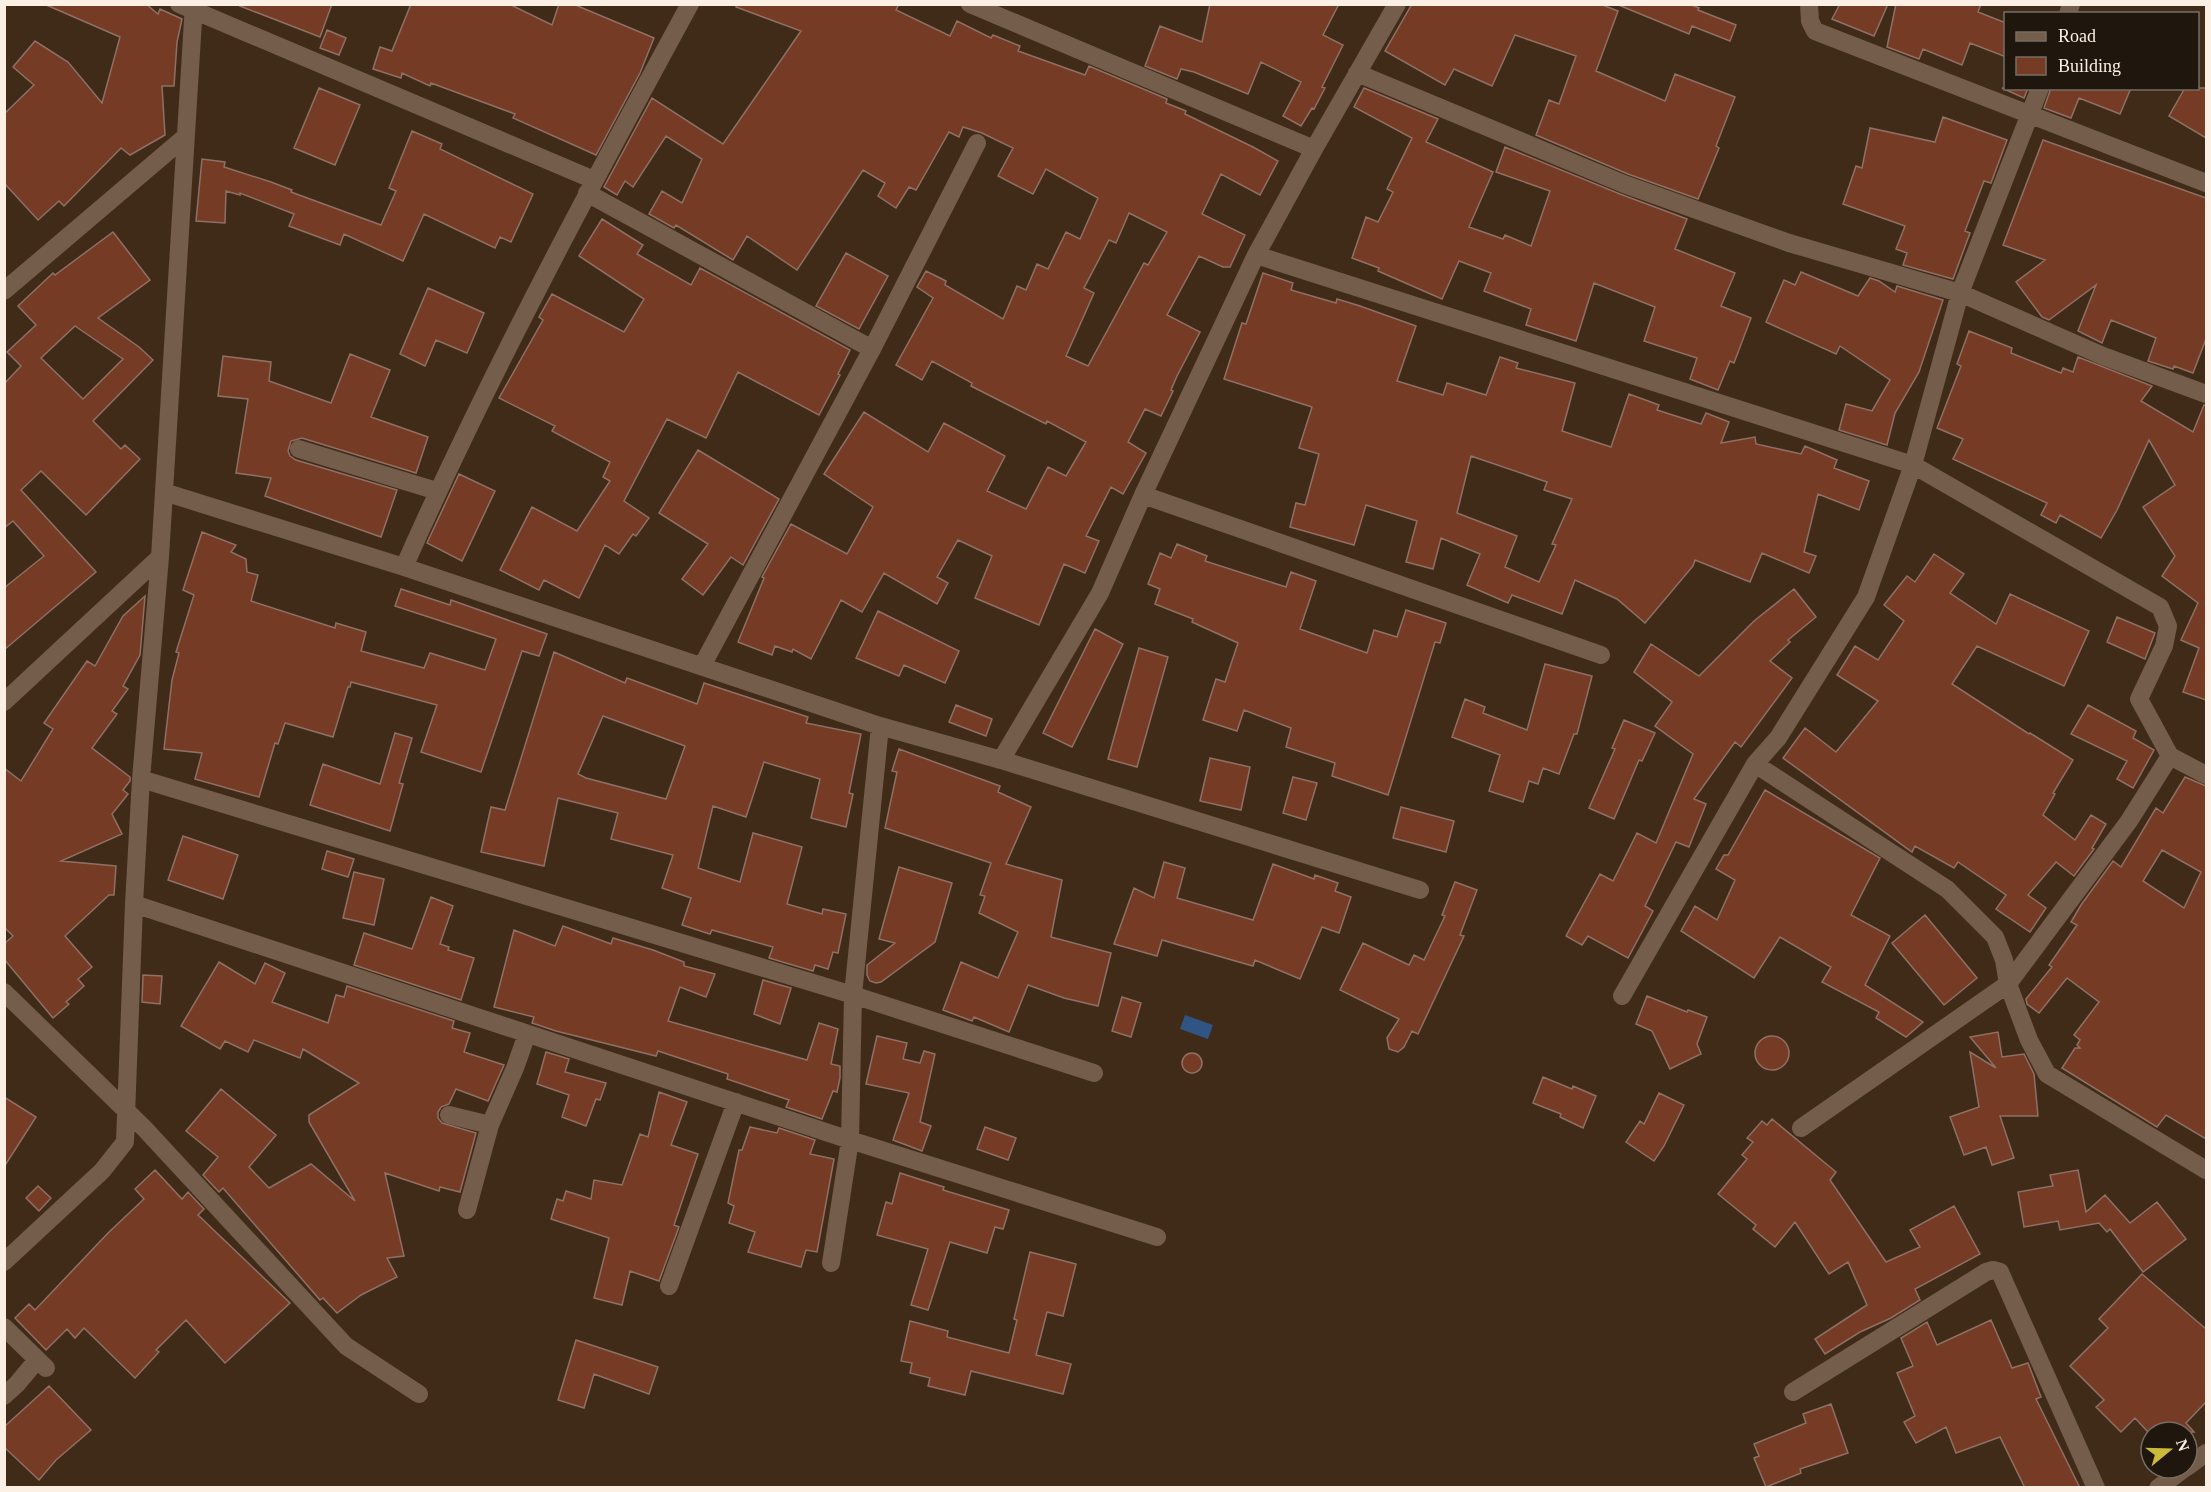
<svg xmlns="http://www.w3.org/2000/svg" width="2211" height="1492" viewBox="0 0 2211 1492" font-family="Georgia,serif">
<rect width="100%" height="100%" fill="#402b19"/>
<path fill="#305484" d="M1185 1015 1213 1025 1208 1039 1180 1029Z"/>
<path fill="#753b24" stroke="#8f7065" stroke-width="1.5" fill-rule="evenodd" d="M44 4H146L158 14 160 9 182 19 177 42 174 86H162L165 135 130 155 121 148 64 206 59 201 38 220 4 183V114L34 85 13 67 35 41 68 62 102 103 120 37Z
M241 4H332L320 37 240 6Z
M411 4H509L552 25 559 4H573L654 38 640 73 596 155 513 118 515 114 431 83 430 86 402 73 401 78 373 69 380 47 392 51Z
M736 4H899L896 10 950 36 957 21 991 38 993 35 1020 46 1018 51 1085 75 1089 66 1167 99 1166 103 1186 111 1185 114 1253 147 1278 161 1260 195 1221 174 1202 214 1245 235 1230 267H1223L1199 256 1167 315 1200 332 1177 376 1171 390 1173 391 1161 416 1145 409 1128 442 1146 453 1123 494 1111 487 1086 536 1099 541 1085 573 1064 564 1039 625 975 598 992 556 958 540 937 577 948 583 937 604 884 573 862 612 841 600 811 659 793 649 792 652 775 646 772 655 738 642 764 578 762 577 791 524 847 554 873 507 824 474 864 412 928 452 944 423 1005 456 987 491 1026 509 1048 467 1066 476 1086 442 1047 421 1046 424 971 386 972 383 932 361 922 380 896 365 933 298 917 287 926 271 946 281 945 285 1003 319 1017 286 1026 290 1037 264 1048 269 1066 232 1080 239 1098 198 1046 169 1033 194 998 176 1013 148 982 133 963 127 959 137 949 132 916 190 909 187 896 208 878 196 885 183 863 170 797 270 747 236 733 260 676 225 674 228 649 214 662 191 682 203 702 159 666 136 633 187 625 181 617 195 604 187 652 98 723 144 801 31 736 7ZM1129 213 1167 232 1148 265 1144 263 1088 366 1066 356 1094 293 1084 288 1109 240 1116 243Z
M1210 4H1339L1323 35 1343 45 1322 87 1325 88 1314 109 1312 108 1301 126 1283 116 1301 82 1261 62 1248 94 1194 72 1181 69 1177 79 1145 66 1160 26 1202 42Z
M1412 4H1600L1618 11 1596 71 1665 101 1675 74 1735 97 1716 146 1719 148 1698 199 1628 174 1536 135 1549 100 1559 104 1576 56 1515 35 1492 86 1454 69 1445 85 1385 51Z
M1616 4H1689L1699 8 1698 10 1736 25 1730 41 1692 26 1689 34Z
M1840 4H1888L1874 36 1832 19Z
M1896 4H1981L1978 12 2006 23V57L1970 43 1962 65 1923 49 1919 59 1887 47Z
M327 30 346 38 339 55 320 48Z
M319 88 360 105 335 165 294 148Z
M1364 88 1438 119 1426 142 1493 172 1469 227 1503 239 1505 235 1531 246 1550 191 1496 172 1505 147 1620 194 1687 219 1675 249 1735 273 1721 306 1751 318 1734 363 1730 361 1718 390 1690 379 1697 358 1644 341 1655 307 1594 283 1576 341 1526 325 1531 309 1484 291 1491 273 1459 261 1442 299 1378 271 1379 268 1352 258 1366 217 1378 222 1393 192 1387 189 1412 138 1354 107Z
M2002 88H2028L2024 98Z
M2051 88H2131L2120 114 2079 98 2071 118 2044 108Z
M2185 88H2206V138L2169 116Z
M1943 117 2007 140 1991 183 1984 181 1965 231 1970 233 1953 279 1903 265 1907 253 1896 249 1905 226 1843 204 1856 166 1862 168 1870 128 1935 142Z
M412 131 442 144 440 149 533 194 511 242 500 237 495 248 424 214 403 261 344 234 340 245 289 226 294 214 240 193V195L226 191 225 223 196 221 202 159 225 162 224 167 271 182 292 190 291 192 381 225 396 191 389 188Z
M2043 140 2206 198V339L2193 373 2174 366 2173 369 2148 361 2156 338 2111 320 2102 343 2078 331 2096 285 2049 320 2042 317 2016 282 2045 260 2003 245Z
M602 219 643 245 637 254 691 285 700 268 850 350 838 374 840 375 819 415 738 372 706 438 667 419 624 501 649 518 636 536 633 534 619 554 605 545 579 598 544 580 539 590 500 570 532 507 577 531 610 481 603 477 610 462 552 431 555 426 499 398 543 320 539 317 552 294 624 332 644 299 579 256Z
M113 232 150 280 98 318 139 347 153 360 93 421 121 449 125 445 140 459 86 515 41 471 21 490 96 572 4 650V588L44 556 13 521 4 528V384L21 366 7 352 36 325 18 306 53 273 55 275ZM75 326 123 359 83 399 41 358Z
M846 253 888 276 859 329 816 306Z
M1801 272 1858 296 1870 278 1879 281 1895 292 1897 286 1943 300 1919 372 1895 413 1887 445 1839 430 1846 404 1872 411 1890 380 1840 346 1836 354 1766 322 1784 280 1795 285Z
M1263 273 1293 283 1291 290 1336 303 1337 299 1360 306 1416 326 1397 381 1443 395 1447 383 1486 395 1500 357 1518 363 1516 368 1575 383 1562 431 1611 447 1629 394 1659 405 1657 410 1701 424 1706 413 1729 422 1721 443 1755 437 1756 444 1801 454 1805 446 1837 460 1834 468 1869 481 1859 510 1818 494 1804 552 1816 556 1809 573 1762 553 1750 582 1695 560 1693 566 1645 623 1617 599 1575 580 1562 614 1512 595 1508 603 1467 585 1480 554 1441 538 1433 569 1406 562 1417 521 1366 505 1354 545 1290 527 1296 503 1305 505 1319 454 1299 448 1312 407 1224 379 1242 323 1246 324ZM1471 456 1547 482 1544 490 1572 499 1552 544 1556 545 1539 582 1505 567 1517 536 1457 513Z
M428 288 484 313 467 353 436 340 425 366 400 354Z
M1969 331 2012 348 2011 353 2061 373 2063 368 2073 372 2078 357 2152 386 2141 401 2193 432 2204 405H2206V700L2183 692 2199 648 2181 640 2198 603 2162 576 2175 556 2143 507 2175 485 2149 440 2117 510 2101 538 2060 515 2056 523 2041 515 2047 503 1953 459 1963 439 1937 428 1961 366 1957 364Z
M350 354 390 370 371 417 428 437 416 473 302 438 291 441 288 451 290 456 296 460 397 490 381 537 265 496 271 478 236 473 248 399 218 396 223 356 271 362 269 381 331 403Z
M698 450 779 499 743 565 731 557 703 595 682 579 708 544 659 513Z
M459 474 495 491 462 561 427 543Z
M202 532 236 545 231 552 246 559 247 572 258 575 251 601 335 628 336 623 366 632 361 651 424 668 430 653 485 670 496 639 395 606 401 589 450 605 451 600 547 634 539 656 522 651 481 772 421 752 437 705 351 682 350 687H348L333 737 285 723 278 744 275 743 259 797 195 779 202 753 164 749 172 680 179 653 176 652 194 595 183 590Z
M1177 544 1207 556 1205 561 1286 587 1291 572 1316 581 1300 629 1367 653 1374 630 1397 637 1406 610 1446 623 1440 643 1435 642 1388 795 1332 776 1335 763 1286 747 1291 728 1244 710 1237 731 1203 720 1216 679 1225 682 1238 643 1192 622 1193 619 1155 604 1160 589 1148 584 1160 553 1171 558Z
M1934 554 1964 574 1950 593 1996 624 2010 594 2089 631 2064 686 1977 646 1952 684 2029 734 2030 733 2073 760 2053 793 2055 794 2043 815 2075 840 2091 815 2106 824 2092 848 2094 849 2074 876 2056 862 2028 895 2046 908 2030 932 1996 909 2006 895 1958 862 1954 868 1915 846 1912 852 1783 758 1805 728 1836 752 1878 701 1837 675 1855 646 1878 660 1904 621 1884 605 1907 576 1915 582Z
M1794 589 1816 617 1788 640 1790 642 1770 661 1792 678 1741 747 1735 742 1694 799 1706 804 1689 847 1676 842 1645 906 1653 911 1628 958 1588 936 1582 945 1566 936 1600 874 1613 881 1637 833 1656 843 1693 754 1655 726 1672 702 1634 672 1651 644 1699 676 1754 621Z
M145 596 140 655 123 686 128 689 112 711 117 714 92 748 130 777V781L123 790 128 794 112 814 122 834 61 861 116 866 114 895H109L65 936 92 967 78 979 84 986 66 1002 69 1004 53 1018 4 959V944L13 936 4 927V768L21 781 53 729 44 723 87 661 95 666 123 616Z
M878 611 959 651 945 683 904 665 899 676 856 658Z
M2117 617 2155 633 2145 659 2107 642Z
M1095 629 1123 644 1072 747 1043 733Z
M1139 648 1168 657 1137 767 1108 759Z
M554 652 625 683 627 678 697 704 704 683 808 717 806 723 861 734 849 793 853 794 846 827 811 818 820 779 764 762 746 817 713 806 698 868 740 882 753 833 802 847 787 904 822 914 823 909 846 914 838 953 833 952 828 969 815 965 813 971 769 958 773 947 712 930 710 934 682 925 691 898 662 888 673 855 611 839 618 813 558 798 544 866 481 852 491 807 505 810ZM603 716 685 746 666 799 586 778 578 774Z
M1545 664 1592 676 1577 734H1574L1559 774 1543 768 1538 784 1529 781 1523 802 1489 791 1500 755 1452 737 1465 699 1485 707 1483 713 1527 730Z
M956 705 992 719 986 736 949 722Z
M2088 705 2136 731 2133 738 2154 750 2133 788 2117 779 2127 761 2071 734Z
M1624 720 1655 733 1642 761 1639 760 1614 819 1589 808 1615 749 1612 748Z
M395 733 412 738 399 783 403 784 390 831 310 805 323 764 380 784Z
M899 749 1000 786 998 792 1031 807 1006 864 1062 880 1051 937 1111 953 1098 1006 1064 998 1028 985 1009 1032 974 1017 972 1021 943 1010 961 962 998 978 1018 932 979 913 985 896 980 895 991 863 885 828 897 772 892 771Z
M1210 758 1250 767 1241 810 1200 801Z
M1293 777 1317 783 1306 820 1283 813Z
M2185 777 2206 786V1139L2166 1115 2157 1127 2062 1068 2075 1048H2080L2077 1045 2080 1040 2074 1035 2099 1002 2067 978 2039 1013 2027 1004 2026 999 2052 967 2049 965 2077 925 2071 922 2081 905 2113 861 2121 867 2156 808 2163 813ZM2162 850 2201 872 2184 908 2143 881Z
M1765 790 1880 858 1851 915 1890 936 1865 985 1923 1022 1906 1037 1876 1018 1879 1012 1822 982 1831 967 1780 937 1754 978 1681 931 1695 906 1717 920 1735 880 1716 869 1724 855H1728Z
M1401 807 1454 821 1446 852 1393 838Z
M183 836 238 855 223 899 168 880Z
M327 851 354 859 348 877 322 869Z
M1164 862 1185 868 1177 898 1253 920 1273 864 1314 879 1315 875 1338 883 1335 891 1351 897 1339 933 1322 927 1300 979 1255 960 1253 966 1162 940 1157 956 1114 944 1134 888 1154 898Z
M899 867 952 883 935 942 881 982 876 983 870 981 867 975V965L895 943 879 939Z
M354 872 384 879 374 925 343 918Z
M1455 882 1477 890 1460 935 1464 936 1418 1034 1412 1031 1404 1047 1398 1052 1389 1049 1387 1038 1399 1019 1340 990 1363 943 1409 965 1414 955 1424 960 1445 916 1442 915Z
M431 897 453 906 440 944 449 947 448 950 474 958 461 1000 354 965 364 933 412 949Z
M1925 915 1977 978 1944 1005 1892 943Z
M563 926 611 944 613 938 653 950 684 962V966L715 974 706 997 680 987 668 1021 807 1060 819 1023 838 1029 831 1064 840 1066V1078L837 1092 833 1091 822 1119 786 1107 789 1100 727 1079 728 1074 658 1051 656 1056 556 1031 532 1023 534 1017 494 1007 514 930 555 946Z
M219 962 255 984 265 963 285 973 272 1002 328 1023 336 995 344 997 347 986 454 1021 452 1028 470 1033 464 1052 504 1065 488 1101 456 1089 449 1104 441 1107 438 1112V1118L442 1123 476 1133 460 1192 440 1187 439 1191 385 1173 404 1256 387 1258 397 1277 361 1295 337 1313 323 1298 320 1300 223 1188 219 1192 203 1175 218 1157 186 1131 221 1089 276 1135 249 1167 269 1188 311 1164 355 1201 309 1122V1115L359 1083 303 1049 300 1058 254 1040 248 1052 225 1041 220 1049 181 1026Z
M143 975 162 976 160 1004 142 1002Z
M763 980 791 988 780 1024 754 1014Z
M1647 996 1687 1012 1688 1010 1707 1017 1697 1044 1701 1054 1670 1069 1652 1031 1636 1024Z
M1122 997 1141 1003 1131 1037 1112 1031Z
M1998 1032 2002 1057 2024 1054 2034 1074 2038 1116H2000L2014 1158 1992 1165 1986 1147 1964 1155 1950 1117 1979 1107 1970 1052 1996 1068 1970 1037Z
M877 1036 907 1043 903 1059 920 1063 924 1051 935 1054 920 1122 931 1126 922 1151 893 1140 909 1093 866 1084Z
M1755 1053a17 17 0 1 1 34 0a17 17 0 1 1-34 0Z
M546 1052 569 1059 565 1072 606 1083 600 1100 596 1099 586 1126 562 1117 569 1095 537 1084Z
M1182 1063a10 10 0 1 1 20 0a10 10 0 1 1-20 0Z
M1543 1077 1572 1089 1573 1086 1596 1096 1583 1128 1560 1117 1561 1114 1533 1103Z
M659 1092 687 1102 671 1145 698 1154 674 1225 679 1227 659 1281 630 1271 622 1305 594 1298 609 1238 551 1219 557 1199 563 1201 566 1191 591 1199 594 1180 622 1185 640 1134 648 1137Z
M1659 1093 1684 1105 1664 1146 1654 1161 1626 1142 1640 1121 1644 1124Z
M4 1097 36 1117 4 1167Z
M1772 1119 1836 1172 1830 1180 1886 1262 1920 1247 1910 1230 1954 1206 1980 1254 1915 1289 1920 1300 1891 1318 1860 1332 1825 1354 1815 1339 1867 1305 1848 1262 1829 1274 1795 1222 1775 1247 1753 1229 1756 1225 1718 1194 1747 1159 1742 1155 1753 1142 1747 1138 1762 1121 1767 1125Z
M750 1127 777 1133 779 1128 815 1140 810 1154 834 1159 817 1252 806 1250 801 1267 748 1252 755 1232 729 1223 734 1206 728 1203 739 1150H742Z
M985 1127 1016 1138 1008 1160 977 1149Z
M155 1170 182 1199 188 1192 204 1209 198 1215 290 1303 225 1363 186 1320 156 1350 159 1352 135 1378 84 1328 75 1338 67 1329 46 1350 15 1318 29 1304 35 1310 108 1233 144 1199 135 1189Z
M2078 1170 2086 1212 2105 1195 2130 1223 2157 1202 2186 1239 2143 1272 2110 1229 2107 1232 2099 1223 2060 1230 2058 1221 2024 1227 2018 1192 2053 1186 2050 1175Z
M900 1173 944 1187 943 1190 1009 1210 1003 1229 995 1227 987 1253 950 1242 928 1310 911 1305 928 1249 877 1235 886 1202 892 1204Z
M38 1186 51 1198 39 1211 26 1198Z
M1030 1252 1076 1264 1063 1316 1047 1312 1036 1355 1071 1364 1063 1394 971 1371 965 1395 928 1386 930 1378 910 1373 912 1363 901 1361 910 1321 948 1331 947 1337 1009 1353 1017 1320 1014 1319Z
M2142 1274 2206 1329V1402L2186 1423 2194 1432H2148L2135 1418 2121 1432 2096 1407 2104 1400 2070 1366 2108 1328 2099 1319Z
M1991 1320 2012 1368 2028 1363 2041 1397 2036 1399 2080 1488H2025L2000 1437 1956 1453 1946 1427 1916 1443 1904 1422 1915 1416 1897 1373 1913 1366 1901 1338 1927 1322 1937 1345Z
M576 1340 658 1367 649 1394 594 1374 584 1408 558 1400Z
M49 1386 91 1430 56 1460 39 1480 4 1447V1427Z
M1831 1404 1848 1453 1800 1469 1801 1473 1766 1487 1754 1458 1759 1456 1754 1444 1806 1423 1803 1414Z"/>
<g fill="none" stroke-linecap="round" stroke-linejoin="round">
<path stroke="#745d4a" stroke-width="18" d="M179 4 594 180
M970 4 1314 149
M1809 4 1810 21 1815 31 2206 183
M2068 14 2071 4
M1357 73 1624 184 1789 243 1960 293 2103 356 2206 394
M2040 88 1960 293 1913 465 1866 597 1778 738 1755 764 1947 889 1995 937 2004 960 2008 984 2029 1040 2047 1074 2206 1170
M587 193 872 349
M1256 255 1913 465 2160 607 2168 626 2164 646 2139 699 2170 756 2129 821 2008 984 1801 1128
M4 291 185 137
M299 449 437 491
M164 492 404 567 880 726 1001 760 1420 890
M1143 495 1601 655
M404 567C489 375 589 189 690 4
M702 666 872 349 977 143
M4 702 160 557
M2170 756 2206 775
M1001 760 1100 593 1143 495 1256 255 1314 149 1397 4
M141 779 853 995 1094 1073
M134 904 850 1140 1157 1237
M4 992 144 1128 346 1346 419 1394
M1622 996 1755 764
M449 1115 490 1125
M467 1210 490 1125 515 1068 527 1034
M4 1262 102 1171 125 1142 134 904 141 779 160 557 194 4
M831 1263 850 1140 853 995 880 726
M669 1286 736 1102
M4 1327 46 1368
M1793 1392 1986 1272 1993 1270 2000 1272 2096 1488
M4 1396 17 1384 37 1360
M2187 1467 2206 1453
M2158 1488 2185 1468"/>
</g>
<rect width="2211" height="1492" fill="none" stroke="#fcefe3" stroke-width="12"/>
<rect x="2004" y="12" width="195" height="78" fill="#1f160e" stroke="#776d63" stroke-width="1.5"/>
<rect x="2016" y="32" width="30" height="9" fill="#745d4a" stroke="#776d63" stroke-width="1.5"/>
<text x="2058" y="42" font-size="18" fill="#fcefe3">Road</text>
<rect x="2016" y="57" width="30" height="18" fill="#753b24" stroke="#776d63" stroke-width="1.5"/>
<text x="2058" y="72" font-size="18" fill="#fcefe3">Building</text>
<g transform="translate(2169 1450) rotate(71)"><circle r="28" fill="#1f160e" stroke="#776d63" stroke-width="1.5"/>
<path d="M0-4.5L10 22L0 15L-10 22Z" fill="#c9ba3a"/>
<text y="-9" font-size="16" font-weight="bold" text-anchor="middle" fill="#fcefe3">N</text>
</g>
</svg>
